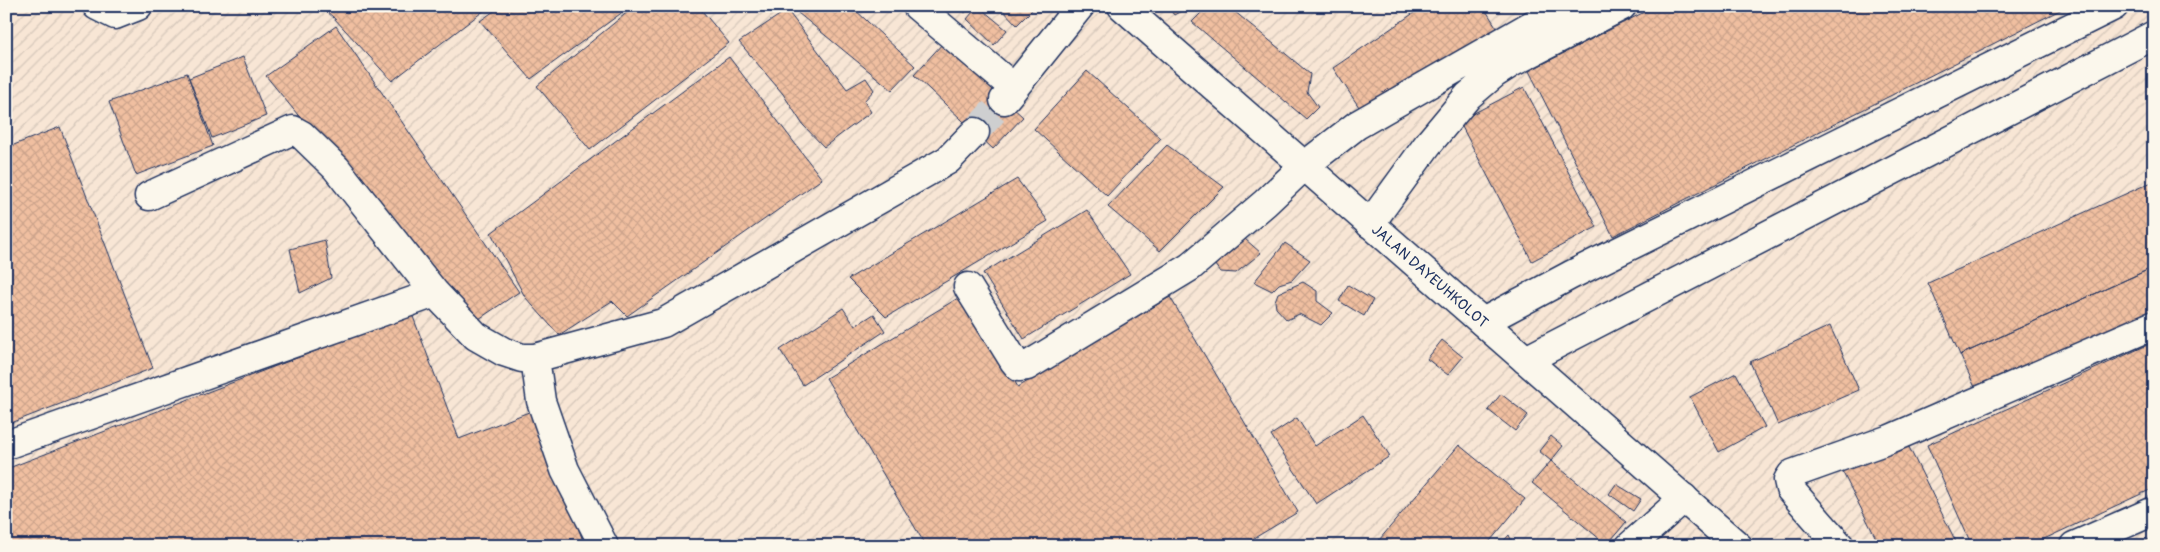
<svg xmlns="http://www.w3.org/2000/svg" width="2160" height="552" viewBox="0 0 2160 552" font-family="Pangolin,sans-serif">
<defs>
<pattern id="industrial-furrows" width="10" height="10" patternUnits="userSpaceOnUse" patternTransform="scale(1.25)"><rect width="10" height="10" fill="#f8e6d5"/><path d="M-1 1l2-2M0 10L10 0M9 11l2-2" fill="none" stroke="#d4c6b9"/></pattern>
<pattern id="building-cross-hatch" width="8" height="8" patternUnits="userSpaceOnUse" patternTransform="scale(1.25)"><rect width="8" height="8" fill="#f0bfa0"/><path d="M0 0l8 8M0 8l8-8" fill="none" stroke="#cda48c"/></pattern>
</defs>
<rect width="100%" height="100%" fill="#fbf7ec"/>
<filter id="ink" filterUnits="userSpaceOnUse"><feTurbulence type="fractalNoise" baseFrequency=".02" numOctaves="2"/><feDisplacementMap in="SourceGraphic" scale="10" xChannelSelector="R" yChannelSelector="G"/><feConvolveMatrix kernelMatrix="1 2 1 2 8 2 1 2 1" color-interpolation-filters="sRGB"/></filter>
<g filter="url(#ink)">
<path fill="url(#industrial-furrows)" d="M6 6H2154V546H6Z"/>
<path fill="url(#building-cross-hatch)" stroke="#1b2f5e" d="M320 6H490L392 81 333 17Z
M501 6H631L531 79 480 21Z
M635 6H698L729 43 590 150 537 86Z
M804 6H851L915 66 892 90 798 13Z
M958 6H971L965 13Z
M978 6 1007 30 994 45 967 19Z
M999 6H1036L1017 25Z
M1167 6H1190L1174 15Z
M1211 6H1228L1310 74 1307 92 1318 107 1306 119 1192 22 1203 11Z
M1424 6H1483L1497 28 1365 116 1333 68Z
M1656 6H2068L1613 236 1529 71Z
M787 10 847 89 866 78 874 90 864 101 871 112 824 147 803 125 783 94 739 42Z
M336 26 519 292 470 325 266 76Z
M943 43 1023 117 993 149 914 75Z
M243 57 266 116 212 138 189 78Z
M729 57 822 179 627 316 612 301 559 335 525 297 491 233Z
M1087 71 1161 138 1107 196 1034 129Z
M187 73 213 146 136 175 109 102Z
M1524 87 1597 227 1532 261 1459 121Z
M60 127 153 368 6 425V148Z
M1167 145 1224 187 1160 251 1108 207Z
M1017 179 1048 221 886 317 848 279Z
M2154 181V267L1960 355 1928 283Z
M1087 210 1130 274 1024 339 983 273Z
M1237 232 1261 253 1236 273 1220 272 1212 261Z
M325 240 331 278 300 293 290 249Z
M1285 243 1310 260 1292 280 1279 284 1272 291 1254 282Z
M2154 267V318L1979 396 1960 355Z
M1303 282 1317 291V301L1333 313 1321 325 1299 314 1287 320 1276 308 1275 301 1278 293Z
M1348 285 1373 300 1364 316 1339 301Z
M963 295 1018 387 1170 297 1298 512 1241 546H926L826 378Z
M843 308 855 326 874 314 885 331 803 385 780 350Z
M412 314 459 439 534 410 585 546H6V469Z
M1830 326 1859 390 1778 425 1750 362Z
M1442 340 1463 357 1448 375 1427 359Z
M2154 342V488L2029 546H1972L1927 445Z
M1736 373 1765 427 1719 452 1690 397Z
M1501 394 1528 415 1515 431 1488 410Z
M1363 415 1390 456 1316 504 1271 435 1297 418 1315 446Z
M1551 436 1563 446 1551 461 1539 451Z
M1905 439 1958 546H1880L1842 471Z
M1459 445 1525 499 1486 546H1374Z
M1551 461 1626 522 1607 545 1532 483Z
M1616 484 1641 499 1633 511 1609 494Z
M1509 535 1514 546H1499Z
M2154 537V546H2134Z"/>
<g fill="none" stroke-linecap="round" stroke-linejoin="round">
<path stroke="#cecfd0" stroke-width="28" stroke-dasharray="28 14" stroke-linecap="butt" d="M975 132 1004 100"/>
<defs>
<path id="minor" d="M97 6 115 15 138 6
M917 6 1014 88 1004 100
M1014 88 1080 6
M149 196 293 130 302 135 336 168 435 293 476 336 504 352 522 358H535L663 323 948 160 975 132
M1370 224 1428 144 1468 96 1494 74 1513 62 1622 6
M968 287 1014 361 1019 367 1027 366 1190 267 1265 203 1304 166 1357 125 1565 6
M1483 322 1571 275 2114 6
M535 358 541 401 565 470 604 546
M1526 360 2154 35
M6 445 435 293
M1630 546 1684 498
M1840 546 1790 489 1788 480 1792 474 1890 439 2154 325
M2074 546 2154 511"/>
<path id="major" d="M1122 6 1738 546"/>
</defs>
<use href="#minor" stroke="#1b2f5e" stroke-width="31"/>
<use href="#major" stroke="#1b2f5e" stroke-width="31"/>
<use href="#minor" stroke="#fbf7ec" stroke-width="28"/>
<use href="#major" stroke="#fbf7ec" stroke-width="28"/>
</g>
</g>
<g text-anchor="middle" stroke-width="4" stroke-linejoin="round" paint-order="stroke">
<g font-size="15" fill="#1b2f5e" stroke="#fbf7ec">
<text transform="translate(1430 276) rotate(41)" y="5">JALAN DAYEUHKOLOT</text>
</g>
</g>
<rect width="2160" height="552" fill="none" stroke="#fbf7ec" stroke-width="25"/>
<rect x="12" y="12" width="2135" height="527" fill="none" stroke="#1b2f5e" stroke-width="2" filter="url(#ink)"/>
</svg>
